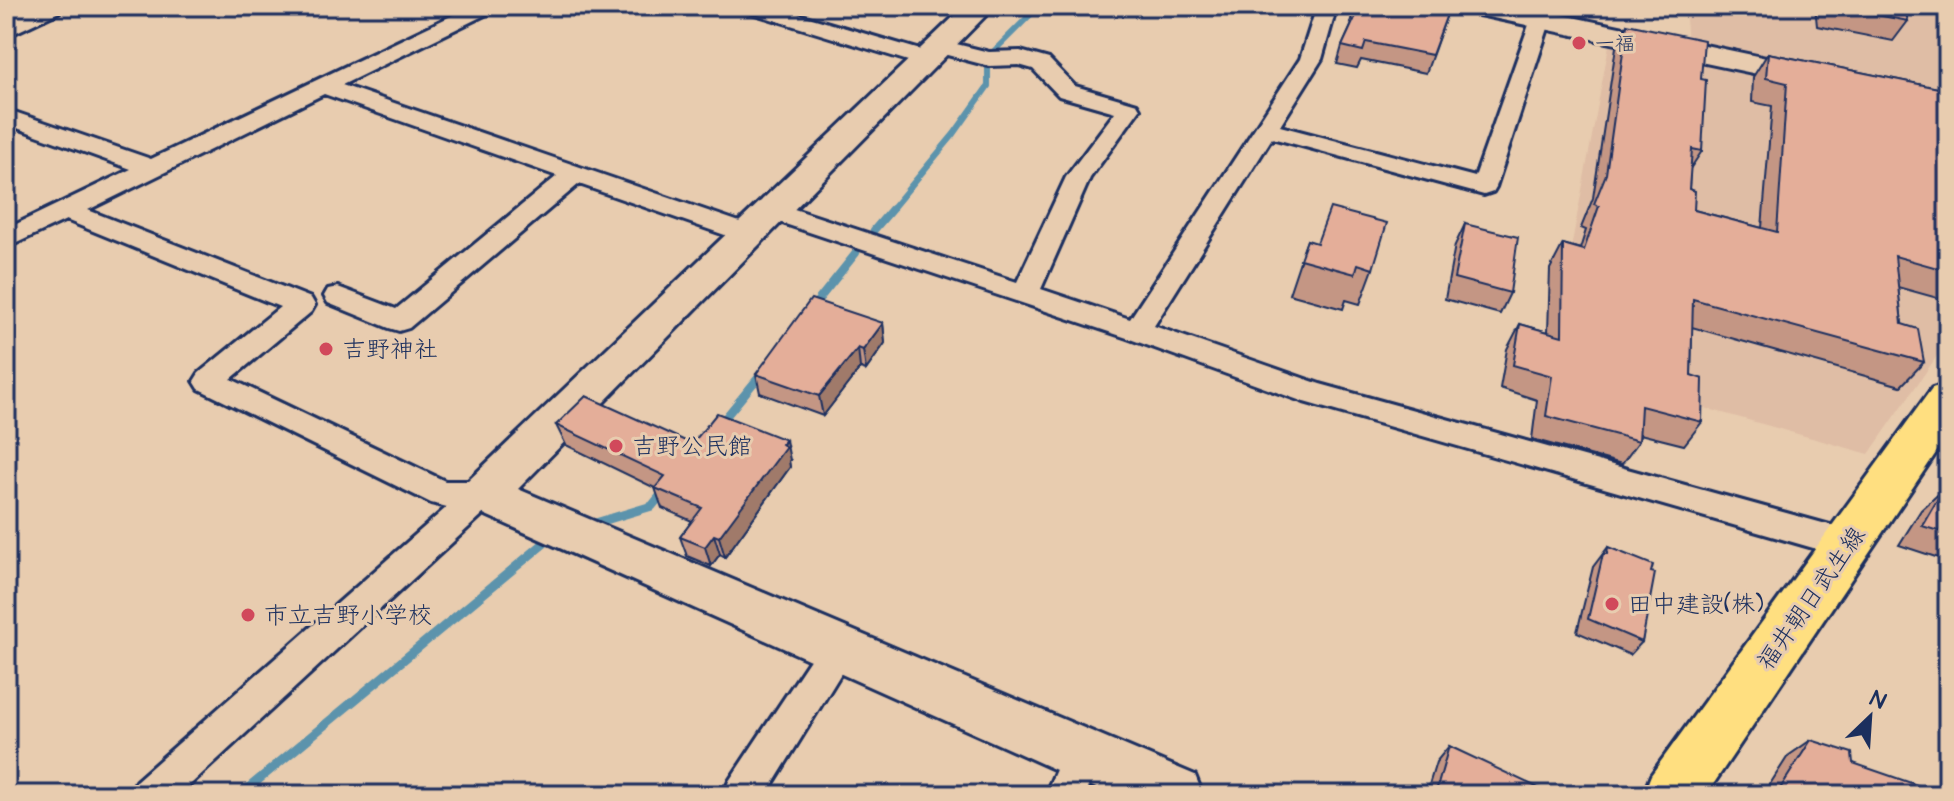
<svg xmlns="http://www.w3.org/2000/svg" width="1954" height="801" viewBox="0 0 1954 801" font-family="'Architects Daughter','Klee One',sans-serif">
<rect width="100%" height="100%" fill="#e8ccaf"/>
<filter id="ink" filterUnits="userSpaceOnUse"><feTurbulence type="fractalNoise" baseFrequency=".0125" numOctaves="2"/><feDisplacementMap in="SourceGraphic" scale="16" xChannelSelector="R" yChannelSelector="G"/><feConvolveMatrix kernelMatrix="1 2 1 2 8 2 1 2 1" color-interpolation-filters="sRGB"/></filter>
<g filter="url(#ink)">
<path fill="#dfbda5" d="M1685 6H1948V97L1688 44Z
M1610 40 1948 112V340L1869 454 1687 403 1569 259Z"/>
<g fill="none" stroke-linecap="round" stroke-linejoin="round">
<path stroke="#5b93ac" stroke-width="6" d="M990 55 1039 6
M890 211 954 134 988 86V64"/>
<path stroke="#5b93ac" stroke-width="8" d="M874 230 892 209
M812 308 856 253
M720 424 762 373"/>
<path stroke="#5b93ac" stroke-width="9" d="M589 525 652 506 665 490
M240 795 553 536"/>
<defs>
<path id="street" d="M472 6H498L495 10 342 85 760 229 764 235 760 241 751 243 742 241 579 184 409 328 399 331 389 328 328 303 324 296 328 289 338 287 396 309 557 176 324 94 88 210 311 298 315 305 311 312 231 379 445 481H484L495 485 500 494 495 503 179 795H130L136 781 447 507 431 503 199 389 194 381 199 373 280 307 66 220 6 248V229L131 169 6 124V109L151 159Z
M739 6H771L934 54 937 59 926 66 918 64 742 10Z
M1317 6H1337L1322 59 1280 126 1475 177 1531 19 1534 15H1548L1551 19 1496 187 1493 192 1484 195 1272 138 1154 326 1320 384 1848 530 1860 534 1865 544 1860 554 1848 558 1304 402 1127 338 764 217 760 211 764 205H782L1017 282 1066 177 1115 112 1059 96 1033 69 1019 65 989 66 932 51 929 46 940 40 989 52 1020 51 1049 59 1075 86 1137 104 1140 109 1090 178 1041 289 1130 319 1300 59Z
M838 633 851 637 856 649 766 795H723L729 781 825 637Z
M1082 736 1096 742 1101 755 1085 795H1045L1068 742Z"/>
<path id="secondary" d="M27 6H63L59 12 6 37V17Z
M965 6H995L518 489 1195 775 1203 795H1112L468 507 461 494 468 481Z
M1465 6H1520L1814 68 1825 70 1829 77 1825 84 1814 86 1479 15 1469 12Z"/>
<path id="primary" d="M1948 383V435L1706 795H1643L1651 775 1932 388Z"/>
</defs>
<use href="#street" stroke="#1b2f5e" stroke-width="6"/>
<use href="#secondary" stroke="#1b2f5e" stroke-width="6"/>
<use href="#primary" stroke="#1b2f5e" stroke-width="6"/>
<use href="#street" fill="#e8ccaf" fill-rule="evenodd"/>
<use href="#secondary" fill="#e8ccaf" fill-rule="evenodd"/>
<use href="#primary" fill="#ffdf80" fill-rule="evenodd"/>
</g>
<path fill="#c49684" stroke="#1b2f5e" stroke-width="2" d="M1355 6H1450L1426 73 1361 60 1357 68 1337 64 1342 46 1352 24 1350 23Z
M1815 6H1904L1908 21 1893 41 1817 26Z
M1627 24 1701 79 1702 151 1690 169 1689 189 1694 210 1762 228 1772 106 1752 102 1753 77 1768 53 1948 90V301L1898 287 1902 324 1924 362 1901 386 1692 327 1691 375 1702 422 1684 445 1640 434 1639 441 1622 464 1532 439 1537 400 1500 388 1507 349 1520 324 1548 332 1550 269 1563 244 1580 249 1586 230 1581 228 1593 198 1616 47Z
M1465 224 1510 293 1500 314 1445 299 1455 245Z
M1307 240 1373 269 1360 304 1346 300 1343 309 1289 294Z
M883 323 885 343 866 370 860 368 823 416 760 393 756 374Z
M556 425 692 444 790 460 789 461 790 467 725 557 720 554 711 566 687 556 680 537 692 521 662 508 655 488 566 445Z
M1943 490 1948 492V561L1899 545 1921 510Z
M1608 547 1651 572 1642 642 1630 655 1577 632 1593 567Z
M1811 740 1853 763 1921 795H1763L1788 756Z
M1449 746 1541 795H1426L1436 762Z"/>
<path fill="#a07a6b" stroke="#1b2f5e" stroke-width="2" d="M883 323 885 343 866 370 863 350Z
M858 348 860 368 823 416 819 396Z
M786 440 790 460 789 461 790 467 725 557 719 537Z
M714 535 720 554 711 566 705 547Z"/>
<path fill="#e4ae99" stroke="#1b2f5e" stroke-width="2" d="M1355 6H1450L1432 55 1366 42 1363 51 1342 46 1360 7Z
M1830 6H1904L1908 21Z
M1627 24 1704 40 1701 79 1706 80 1702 151 1692 149 1689 189 1695 191 1694 210 1777 232 1787 83 1766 78 1768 53 1948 90V271L1895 256 1902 324 1918 329 1924 362 1693 299 1691 375 1703 379 1702 422 1641 406 1639 441 1546 416 1552 376 1513 365 1520 324 1562 336 1563 244 1584 250 1599 206 1594 204 1606 174Z
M1330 208 1387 223 1373 269 1358 264 1355 274 1300 259 1307 240 1317 243Z
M1465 224 1518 237 1510 293 1454 278Z
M811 299 883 323 863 350 858 348 819 396 756 374Z
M586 396 692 444 717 413 786 440 782 444 786 447 719 537 714 535 705 547 680 537 702 508 655 488 665 476 556 425Z
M1943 490 1948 492V534L1922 526Z
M1608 547 1653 565 1651 572 1655 573 1642 642 1588 619 1603 554H1607Z
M1811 740 1852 753 1853 763 1920 786 1921 795H1776Z
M1449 746 1545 791 1540 795H1435Z"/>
</g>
<g fill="#d1495b" stroke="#e8ccaf" stroke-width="3">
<circle cx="1579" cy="43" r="8"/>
<circle cx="326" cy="349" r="8"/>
<circle cx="616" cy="446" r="8"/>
<circle cx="1612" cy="604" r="8"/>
<circle cx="248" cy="615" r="8"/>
</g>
<g text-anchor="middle" stroke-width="6" stroke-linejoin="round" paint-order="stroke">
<g font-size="20" fill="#1b2f5e" stroke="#e8ccaf" text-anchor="start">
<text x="1595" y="50">一福</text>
</g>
<g font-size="24" fill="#1b2f5e" stroke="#e8ccaf" text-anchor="start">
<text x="342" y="357">吉野神社</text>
<text x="632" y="454">吉野公民館</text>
<text x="1628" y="612">田中建設(株)</text>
<text x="264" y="623">市立吉野小学校</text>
</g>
<g font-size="24" fill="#1b2f5e" stroke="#e8ccaf">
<text transform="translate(1811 598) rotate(-55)" y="8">福井朝日武生線</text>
</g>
</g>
<rect width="1954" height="801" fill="none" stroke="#e8ccaf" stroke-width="32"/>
<rect x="16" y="16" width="1922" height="769" fill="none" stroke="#1b2f5e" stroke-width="3" filter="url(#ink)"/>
<g transform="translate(1870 717) rotate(25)" stroke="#e8ccaf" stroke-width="6" paint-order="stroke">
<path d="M0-6L14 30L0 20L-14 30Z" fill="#1b2f5e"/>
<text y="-12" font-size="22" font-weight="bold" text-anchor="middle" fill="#1b2f5e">N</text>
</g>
</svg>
